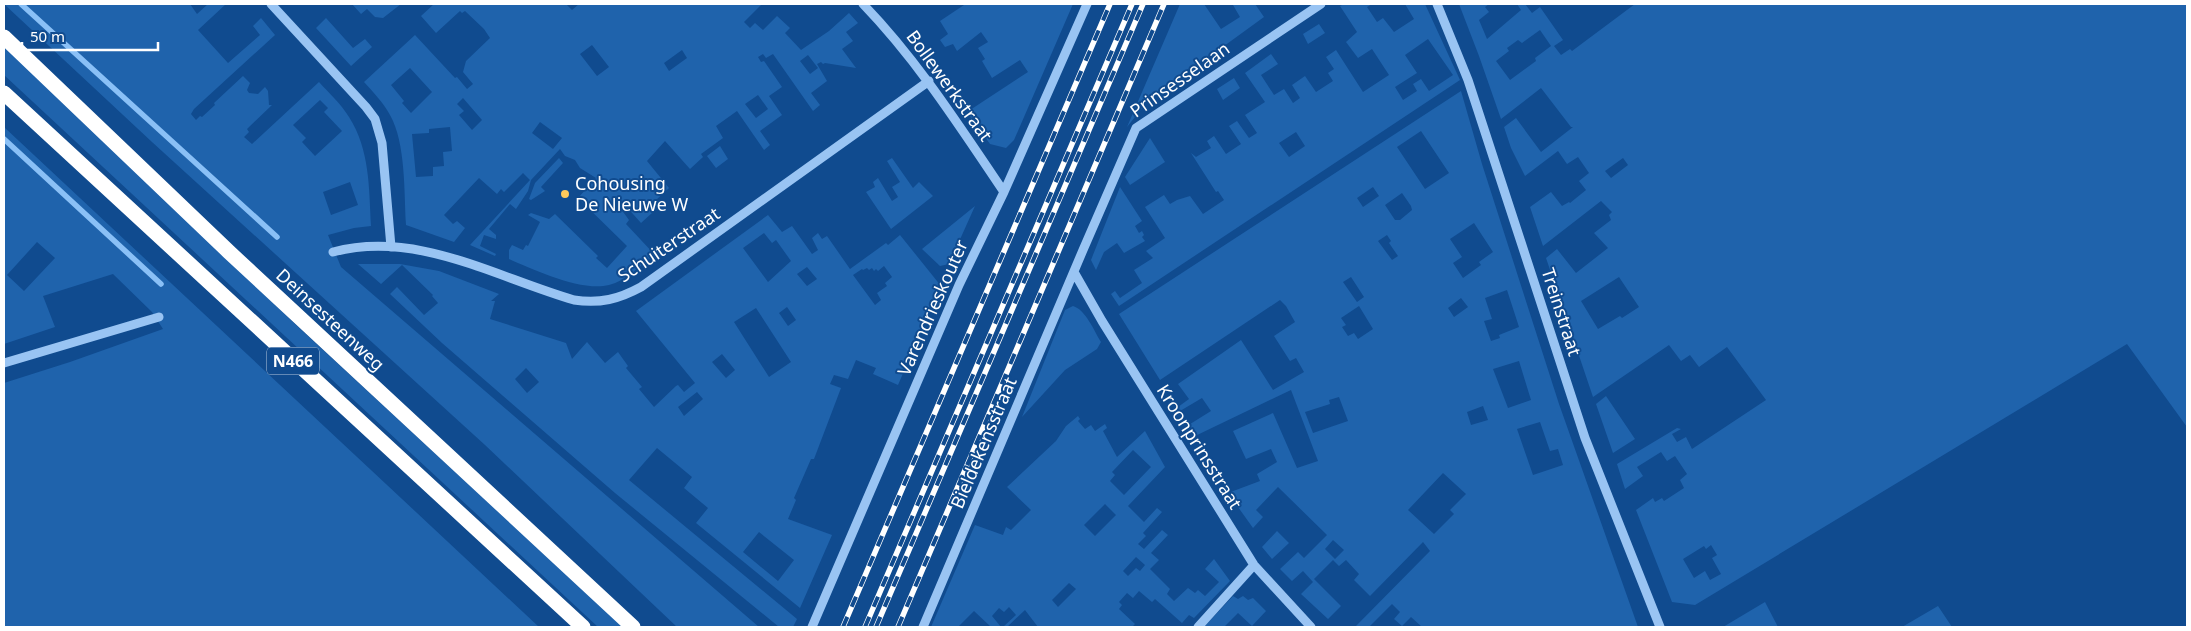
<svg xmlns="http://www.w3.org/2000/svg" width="2191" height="631" viewBox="0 0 2191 631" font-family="'Noto Sans',sans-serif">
<rect width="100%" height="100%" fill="#104b8f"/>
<path fill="#1f63ac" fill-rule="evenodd" d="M4 4H190L197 14 208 4H226L198 30 228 63 260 35 253 26 261 18 275 35 194 109 191 114 196 120 200 116 202 117 215 105 214 103 243 76 250 83 247 90 249 93 258 94 265 87 268 91 269 105H272L247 129 249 132 244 137 252 144 319 82C329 93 341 104 349 117 370 150 369 188 371 226L354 228 328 235 341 267 759 627H677L485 445 152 142ZM320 100 328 108 324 112 342 131 315 156 302 142 306 138 293 125ZM350 182 358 205 331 215 323 192Z
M352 4H401L383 18 375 17 367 9 361 14Z
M434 4H566L572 10 579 4H762L744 22 750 28 755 23 763 30 777 16 790 28 785 33 801 50 829 31 849 13 858 23 846 32 853 41 842 49 856 68 825 63 823 64 821 62 817 64 827 81 811 93 820 105 813 111 773 54 766 58 763 54 758 57 761 62 764 61 782 87 769 96 782 115 760 131 770 145 764 150 737 111 716 126 723 138 701 154 703 157 690 169 665 141 647 161 669 188 656 200 658 203 651 210 652 213 641 223 625 205 621 209 629 220 626 224 655 255C641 265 626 281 609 285 582 292 534 270 509 259V250L512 245 523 250 526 245 528 246 540 222 528 215 531 213 549 219 555 214 598 256 596 258 607 268 627 246 578 198 596 178 580 168 575 160 565 156 560 149 531 180 528 191 516 209 510 204 489 229 496 235V239L484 235 480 246 496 254 495 256 470 245 530 180 523 173 504 192 501 189 497 194 479 178 444 215 453 224 457 221 465 228 454 242 406 225C404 193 406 143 390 115 383 102 373 92 364 82L415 35 455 78 457 77 467 89 473 84 463 72 466 61 490 38 484 29 465 11 462 13 460 11 436 33 421 16ZM592 45 609 67 597 76 580 54ZM682 50 687 58 669 71 664 63ZM808 55 818 68 810 74 800 61ZM410 68 432 92 411 113 402 103 404 101 391 85ZM758 95 768 109 756 118 745 104ZM463 98 482 120 472 130 459 115 464 111 457 104ZM540 122 562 138 553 149 532 133ZM450 127 452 151 443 152 444 166 433 167V176L416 177 412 134 429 133V129Z
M963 4H1073L1014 140 1006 148 990 144 967 112 1028 72 1020 60 992 78 982 61 985 59 978 48 988 42 981 32 957 51 953 44 945 47 940 40 948 34 940 21 964 5Z
M1180 4H1204L1221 29 1240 17 1233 5 1235 4H1255L1264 17 1147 102 1127 127Z
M1344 4H1372L1367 7 1377 22 1383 18 1394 32 1414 19 1405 4H1425L1460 80 1119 306 1111 294 1115 291 1120 298 1142 283 1134 270 1153 258 1146 251 1165 238 1145 207 1164 195 1170 204 1177 200 1190 196 1203 214 1224 200 1218 191 1216 192 1191 153 1196 157 1211 148 1207 141 1214 136 1226 154 1241 144 1229 126 1237 121 1249 138 1257 133 1245 115 1265 102 1245 73 1271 54 1278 64 1261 75 1274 95 1284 89 1293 103 1300 98 1292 85 1305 76 1316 92 1333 81 1328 73 1334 69 1326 57 1336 50 1363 92 1389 75 1372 49 1358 58 1346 42 1357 32 1340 6ZM1428 39 1453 75 1429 91 1421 79 1413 84 1417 91 1403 100 1395 87 1417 73 1405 55ZM1296 132 1305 146 1289 157 1279 143Z
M1459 4H1489L1485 7 1489 12 1479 20 1487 39 1521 10 1517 4H1525L1532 13 1540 7 1563 40 1554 46 1561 55 1570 49 1572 51 1635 4H2187V427L2127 344 1695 605 1672 602 1636 510 1653 498 1655 502 1662 498 1664 501 1684 488 1680 480 1687 474 1675 456 1667 461 1661 452 1637 467 1643 476 1625 489 1617 464 1677 428 1681 429 1672 434 1677 442 1686 437 1692 449 1766 400 1727 347 1699 367 1690 355 1681 361 1669 345 1593 397 1546 258 1557 249 1576 273 1608 248 1594 233 1611 220 1609 215 1612 212 1601 201 1543 246 1530 207 1551 192 1562 206 1569 202 1570 203 1586 190 1579 181 1589 173 1578 157 1567 164 1558 151 1525 176 1511 148 1504 127 1516 118 1541 152 1573 127H1571L1541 88 1501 119 1479 56ZM1540 30 1551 46 1535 58 1536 61 1510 80 1496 61 1509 51 1507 48 1518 40 1522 43ZM1623 158 1628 165 1611 178 1605 171ZM1619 277 1639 307 1622 318 1620 316 1598 329 1581 301ZM1711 545 1717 555 1712 558 1721 574 1710 580 1705 571 1694 578 1683 559 1704 546 1706 549Z
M326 18 353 48 365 39 372 47 351 66 316 28Z
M1319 24 1325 33 1308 44 1303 34Z
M4 45 296 325 623 627H598L4 75Z
M1234 78 1240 88 1223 100 1217 89Z
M1461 91 1482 164 1559 404 1638 627H1422L1411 617 1402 626 1394 619 1400 612 1392 604 1369 627H1355L1430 551 1423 542 1370 596 1354 580 1359 574 1346 560 1339 566 1333 560 1314 579 1341 606 1328 619 1301 594 1313 582 1303 571 1292 581 1280 569 1298 552 1304 558 1327 535 1278 487 1256 510 1263 517 1253 528 1228 493 1260 481 1257 474 1277 462 1271 449 1246 459 1233 431 1273 413 1297 468 1318 461 1291 390 1193 437 1187 426 1211 411 1202 398 1180 411 1178 407 1189 399 1178 384 1241 340 1273 390 1304 372 1296 358 1290 361 1274 336 1295 322 1286 306 1280 300 1160 380 1119 314ZM1421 131 1449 173 1425 189 1397 147ZM1373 187 1379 196 1363 207 1357 198ZM1402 193 1411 206 1412 210 1400 220H1395L1385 205ZM1474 223 1493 252 1479 262 1481 265 1463 278 1453 263 1462 257 1450 239ZM1387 235 1391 241 1389 243 1398 256 1392 260 1378 241ZM1351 277 1364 297 1357 302 1343 282ZM1507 290 1519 327 1499 335 1500 338 1491 341 1484 321 1492 319 1485 298ZM1461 298 1468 307 1454 317 1448 308ZM1359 306 1373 329 1358 339 1354 333 1348 336 1342 327 1346 325 1341 318ZM1519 361 1531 400 1508 408 1493 369ZM1339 397 1348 421 1313 433 1305 412 1330 404 1329 400ZM1483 406 1488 420 1471 425 1467 412ZM1540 422 1550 451 1558 449 1563 465 1533 475 1517 429ZM1443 473 1466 494 1450 510 1454 514 1434 534 1408 510ZM1333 540 1344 550 1335 559 1325 549Z
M4 127 539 627H4V383L70 362 163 329 152 312 113 274 43 296 55 327 4 344ZM37 242 55 258 24 291 7 275Z
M1150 138 1165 162 1130 185 1125 177Z
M720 146 728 159 716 168 707 156Z
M559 158 563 163 541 187 545 191 531 200 529 199 535 183Z
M892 158 913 188 919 182 933 196 891 229 866 192 875 187 873 182 878 178 892 201 898 197 892 187 900 182 887 161Z
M1120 187 1142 221 1135 226 1139 233 1142 231 1144 235 1142 237 1145 241 1124 253 1117 243 1104 252 1096 270 1091 260Z
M975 206 949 264 940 266 922 249Z
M768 215 782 232 792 226 812 254 818 250 812 238 818 233 822 239 827 236 850 269 886 243 888 245 900 235 941 286 898 385 873 374 876 368 856 360 848 379 834 375 830 384 841 388 814 459H811L794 498 796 500 788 519 832 535 800 608 696 523 708 508 684 488 692 477 657 448 629 480 797 619 793 627H779L615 493 442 343 390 294 397 287 424 315 438 303 432 296 433 295 402 265 381 284 358 264H400L439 271 499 294 491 301H495L490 319 566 343 572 359 587 342 605 363 618 352 628 366 626 368 642 387 639 389 654 407 676 386 678 385 684 392 695 383 636 311ZM764 233 772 243 776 240 791 261 768 282 743 248ZM884 266 892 277 885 283 887 286 877 293 881 300 875 305 853 275 862 269 863 270 867 268 869 270 872 268 874 271 876 269 878 271ZM807 267 817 279 807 286 797 274ZM787 307 796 320 788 326 779 313ZM756 308 791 362 769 377 734 322ZM722 354 735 370 726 378 712 362ZM526 368 539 382 527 393 515 379ZM697 392 703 399 684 416 678 407ZM759 532 794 560 778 581 743 552Z
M1073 306C1086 310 1094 331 1101 342L1097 349 1065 370 1022 417 1065 310Z
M1606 396 1635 439 1613 453 1596 404Z
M1078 416 1080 419 1078 421 1085 429 1091 425 1095 431 1105 424 1107 428 1103 431 1117 457 1145 431 1165 467 1128 506 1144 522 1157 508 1162 512 1143 533 1146 536 1138 544 1144 549 1162 530 1168 535 1151 553 1159 560 1150 569 1170 589 1167 594 1174 601 1188 588 1195 593 1198 590 1205 596 1219 582 1205 569 1214 559 1230 581 1194 618 1189 615 1182 623 1155 599 1152 602 1139 591 1133 598 1127 593 1119 602 1122 605 1119 609 1135 624 1132 627H1038L1025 610 1007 627H1003L1016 615 1009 607 1004 612 999 608 992 616 1001 627H991L974 611 958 627H931L975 525 1003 535 1006 527 1011 530 1031 510 1007 487 1056 441 1066 426ZM1133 450 1151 467 1124 495 1110 481 1115 475 1112 472ZM1105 504 1116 515 1095 536 1084 525ZM1136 557 1145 565 1140 571 1136 568 1128 576 1123 571ZM1069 583 1076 589 1058 607 1052 600Z
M1277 531 1289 543 1272 559 1262 547Z
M1233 596 1238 599 1243 596 1248 600 1253 598 1266 611 1252 626 1238 613 1224 627H1204Z
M1765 602 1778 627H1723Z
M1938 606 1952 627H1902Z"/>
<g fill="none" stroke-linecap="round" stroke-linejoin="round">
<path stroke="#8ac0f6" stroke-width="5.5" d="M21 4 277 237
M4 139 161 284"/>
<path stroke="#99c4f3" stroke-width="9" d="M271 4 366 107 375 119 382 143 391 247
M863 4C918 61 960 127 1004 192
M1437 4 1468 80 1585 438 1660 627
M333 252C417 230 495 277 574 300 600 304 619 299 641 287L929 81
M1074 272 1102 321 1254 565 1311 627
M4 363 159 317
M812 627 959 285 1004 192 1087 4
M923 627 1083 250 1136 128 1321 4
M1198 627 1254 565"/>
<path stroke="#fff" stroke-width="15" d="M4 37 229 252 633 627
M4 93 583 627"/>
<defs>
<path id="rail" d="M843 627 1110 4
M865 627 1132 4
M876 627 1143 4
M898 627 1164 4"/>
</defs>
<use href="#rail" stroke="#fff" stroke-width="5.5"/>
<use href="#rail" stroke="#104b8f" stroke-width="4" stroke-dasharray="11" stroke-linecap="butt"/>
</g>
<circle fill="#ffca5b" stroke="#104b8f" stroke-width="2" cx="565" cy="194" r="5"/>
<g text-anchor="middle" stroke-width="4" stroke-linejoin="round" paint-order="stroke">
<rect fill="#104b8f" stroke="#b7c9dd" stroke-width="1" x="267" y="347.5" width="52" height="27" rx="4"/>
<g font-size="16" font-weight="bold" fill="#fff">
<text x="293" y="367">N466</text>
</g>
<g font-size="18" fill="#fff" stroke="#104b8f">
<text transform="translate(1180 80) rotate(-35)" y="6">Prinsesselaan</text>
<text transform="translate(949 86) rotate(54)" y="6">Bollewerkstraat</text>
<text transform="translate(669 245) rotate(-34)" y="6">Schuiterstraat</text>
<text transform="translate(933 308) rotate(-66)" y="6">Varendrieskouter</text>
<text transform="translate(1561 312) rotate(72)" y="6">Treinstraat</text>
<text transform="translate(330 320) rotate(43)" y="6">Deinsesteenweg</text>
<text transform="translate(984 443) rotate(-67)" y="6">Bieldekensstraat</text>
<text transform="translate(1199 447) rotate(58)" y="6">Kroonprinsstraat</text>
</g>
<g font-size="18" fill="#fff" stroke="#104b8f" text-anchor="start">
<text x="575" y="190">Cohousing<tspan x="575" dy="21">De Nieuwe W</tspan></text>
</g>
</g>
<rect width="2191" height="631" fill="none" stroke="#ffffff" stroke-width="10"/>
<path d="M22 42v8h136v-8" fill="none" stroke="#ffffff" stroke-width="2.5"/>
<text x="30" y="42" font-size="15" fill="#ffffff" stroke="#104b8f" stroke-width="4" paint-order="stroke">50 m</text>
</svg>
